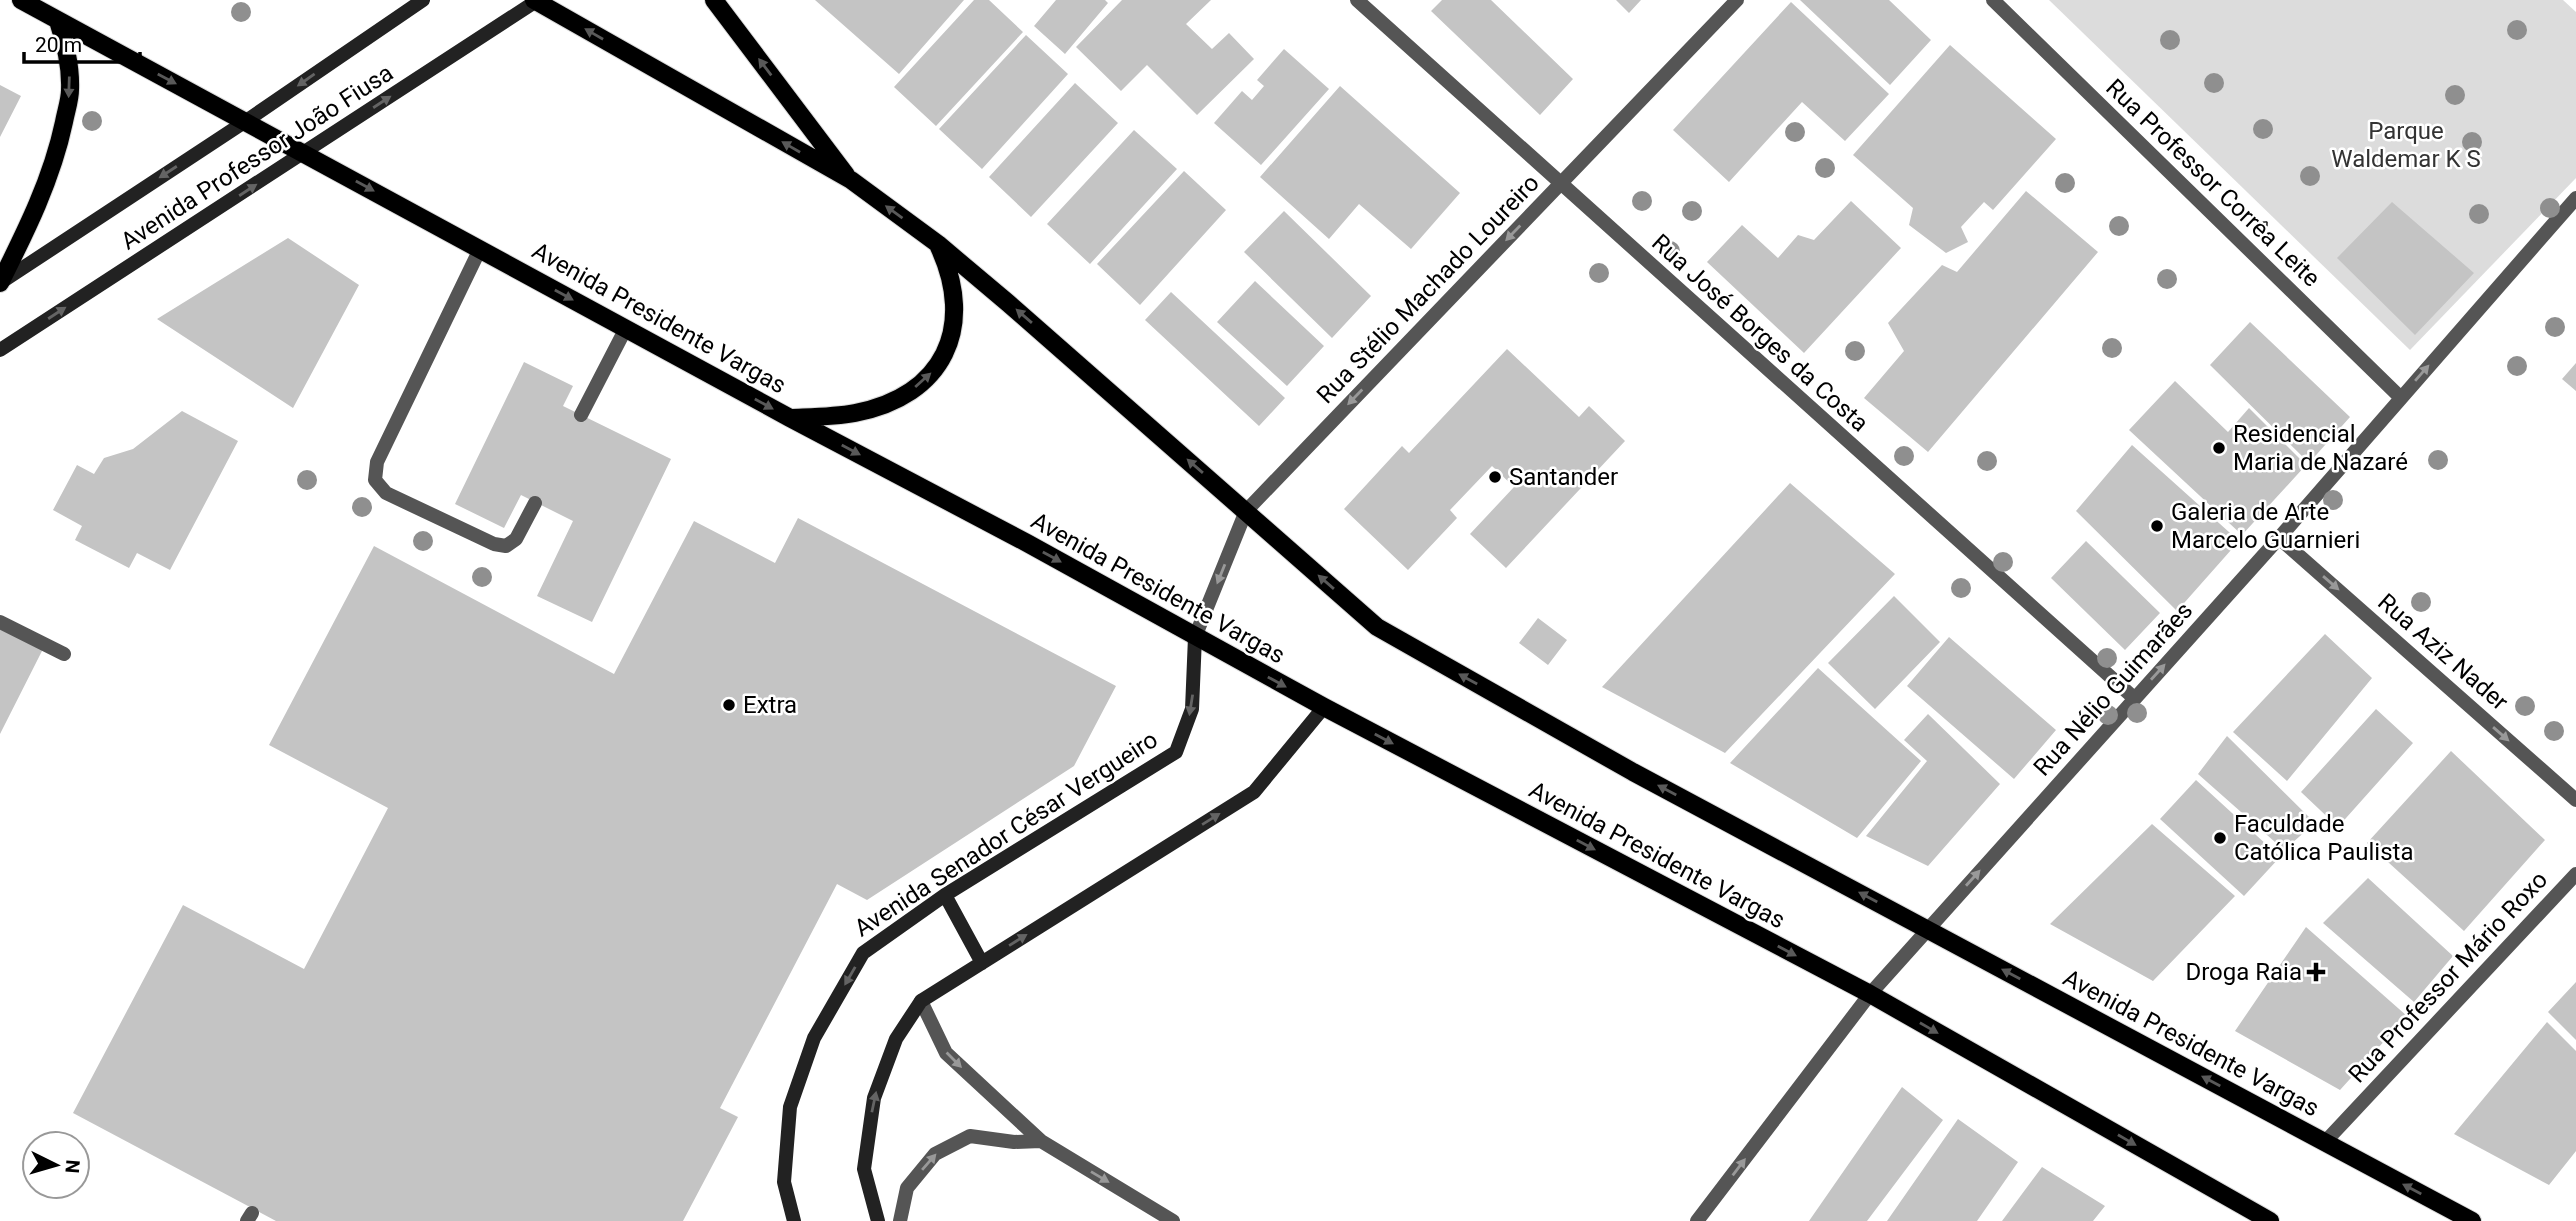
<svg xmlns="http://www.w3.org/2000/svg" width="2576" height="1221" viewBox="0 0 2576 1221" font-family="Roboto,sans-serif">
<rect width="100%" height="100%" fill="#fff"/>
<path fill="#dcdcdc" d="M2049 0H2563L2576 12V178L2410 350Z"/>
<path fill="#c4c4c4" d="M815 0H964L899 74Z
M974 0H989L1023 32 936 126 894 87Z
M1056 0H1105L1108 3 1065 54 1034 26Z
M1122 0H1211L1186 24 1212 49 1229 33 1254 59 1197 115 1147 65 1121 91 1076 47Z
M1442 0H1491L1573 79 1540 115 1431 11Z
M1616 0H1641L1629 13Z
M1800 0H1889L1931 40 1890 85Z
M1791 2 1889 94 1845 141 1802 102 1729 182 1673 130Z
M1026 35 1068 74 982 169 939 129Z
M1950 45 2056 139 1993 210 1984 202 1961 227 1968 242 1946 253 1909 225 1913 208 1853 155Z
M1284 49 1329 89 1261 165 1214 123 1242 91 1252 100 1264 86 1257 80Z
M1075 83 1118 123 1031 217 989 177Z
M0 85 21 96 0 137Z
M1340 86 1460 193 1411 249 1359 204 1329 239 1260 177Z
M1134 130 1177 169 1090 264 1047 224Z
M1184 171 1226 210 1140 305 1097 264Z
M2026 191 2098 252 1928 452 1864 398 1904 351 1888 323 1942 265 1957 272Z
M1851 201 1901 248 1804 353 1707 262 1742 225 1778 258 1798 235 1814 240Z
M2392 202 2474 273 2415 335 2337 258Z
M1284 211 1371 296 1332 338 1244 252Z
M288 238 359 285 293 408 157 319Z
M1255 281 1324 346 1287 386 1217 322Z
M1171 292 1285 398 1259 426 1145 320Z
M2250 322 2350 417 2309 463 2210 365Z
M1507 349 1579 417 1589 406 1625 441 1506 568 1470 534 1514 487 1492 466 1450 510 1457 518 1408 570 1344 509 1402 446 1409 453Z
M524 362 573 386 563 406 671 459 592 622 537 596 573 521 521 495 504 528 455 504Z
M2576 363V391L2562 379Z
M2175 381 2228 432 2249 408 2306 465 2242 535 2129 430Z
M182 411 238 441 170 570 137 553 129 568 75 540 82 526 53 510 77 465 94 474 104 458 133 449Z
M2132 445 2239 541 2177 611 2076 511Z
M1790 483 1895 574 1725 753 1602 687Z
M798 518 1116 686 1074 766 867 900 837 884 720 1108 738 1117 683 1221H276L73 1113 183 905 304 969 388 808 269 745 374 546 614 674 694 521 775 563Z
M2086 541 2160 613 2125 650 2051 578Z
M1894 596 1940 642 1875 709 1828 663Z
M1538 618 1567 640 1548 665 1519 643Z
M0 627 43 649 0 734Z
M2325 634 2372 678 2287 781 2233 732Z
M1949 637 2056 730 2014 779 1907 686Z
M1818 668 1921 761 1857 838 1730 763Z
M2376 709 2413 743 2338 827 2301 792Z
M1928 714 2000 784 1928 866 1866 836 1927 761 1904 740Z
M2227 736 2315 823 2284 850 2198 774Z
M2451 751 2545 840 2464 931 2367 843Z
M2196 780 2280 857 2244 896 2160 819Z
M2152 824 2235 896 2153 981 2050 924Z
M2368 878 2453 956 2414 1002 2323 923Z
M2306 927 2407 1016 2340 1090 2235 1031Z
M2576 982V1040L2548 1012Z
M2547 1022 2576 1051V1151L2549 1185 2454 1134Z
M1902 1087 1943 1120 1867 1221H1809Z
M1958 1119 2018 1162 1977 1221H1887Z
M2042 1167 2105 1206 2093 1221H2002Z"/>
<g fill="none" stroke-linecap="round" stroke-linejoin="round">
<defs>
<path id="primary" d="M21 0 790 418 1027 543 1324 707 1870 994 2270 1221
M534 0 851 180 938 244 1008 303 1377 627 1633 772 2472 1221
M714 0 846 175
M0 283C26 231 52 179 64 122 66 111 70 100 70 90 71 65 65 44 58 21
M790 418C812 417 834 417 855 413 944 396 976 327 939 247"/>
</defs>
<use href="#primary" stroke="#dbdbdb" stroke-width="20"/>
<path stroke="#555" stroke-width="14" d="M480 249 377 462 375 480 386 493 494 544 506 546 516 539 535 503
M581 415 626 328
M0 622 64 654
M247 1221 252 1213"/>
<path stroke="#555" stroke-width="14" d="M1357 0 2134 698
M1993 0 2401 398
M2279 538 2576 800
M1195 637 1246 511 1737 0
M921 1001 946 1053 1041 1141 1173 1221
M2325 1142 2576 874
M900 1221 907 1188 935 1154 970 1136 1014 1142 1041 1141
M1697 1221 1870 994 2279 538 2576 198"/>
<path stroke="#222" stroke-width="14" d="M0 283 246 121 423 0
M0 350 538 0
M945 895 982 963
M794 1221 784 1182 790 1107 814 1038 863 953 945 895 1176 752 1192 709 1195 637
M878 1221 864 1169 874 1098 896 1039 921 1001 1254 792 1324 707"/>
<use href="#primary" stroke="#000" stroke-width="18"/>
</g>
<g fill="#8f8f8f">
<circle cx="241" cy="12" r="10"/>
<circle cx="2517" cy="30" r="10"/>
<circle cx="2170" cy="40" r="10"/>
<circle cx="2214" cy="83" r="10"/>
<circle cx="2455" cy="95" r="10"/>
<circle cx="92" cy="121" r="10"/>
<circle cx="2263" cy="129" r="10"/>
<circle cx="1795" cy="132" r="10"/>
<circle cx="2472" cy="142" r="10"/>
<circle cx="1825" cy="168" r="10"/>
<circle cx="2310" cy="176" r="10"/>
<circle cx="2065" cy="183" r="10"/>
<circle cx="1642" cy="201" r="10"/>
<circle cx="2550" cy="208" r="10"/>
<circle cx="1692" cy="211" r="10"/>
<circle cx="2479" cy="214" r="10"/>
<circle cx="2119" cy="226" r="10"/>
<circle cx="1670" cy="251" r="10"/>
<circle cx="1599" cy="273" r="10"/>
<circle cx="2167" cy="279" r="10"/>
<circle cx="2555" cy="327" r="10"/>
<circle cx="2112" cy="348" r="10"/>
<circle cx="1855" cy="351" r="10"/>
<circle cx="2517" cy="366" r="10"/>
<circle cx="1904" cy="456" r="10"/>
<circle cx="2438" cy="460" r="10"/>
<circle cx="1987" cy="461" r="10"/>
<circle cx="307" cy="480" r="10"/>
<circle cx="2333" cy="500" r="10"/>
<circle cx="362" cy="507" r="10"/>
<circle cx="423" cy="541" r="10"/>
<circle cx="2003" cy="562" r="10"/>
<circle cx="482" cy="577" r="10"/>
<circle cx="1961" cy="588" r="10"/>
<circle cx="2421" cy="602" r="10"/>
<circle cx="2107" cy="658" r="10"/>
<circle cx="2525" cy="706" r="10"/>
<circle cx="2137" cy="713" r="10"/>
<circle cx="2108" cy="715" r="10"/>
<circle cx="2554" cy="731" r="10"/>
</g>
<defs><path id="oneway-solid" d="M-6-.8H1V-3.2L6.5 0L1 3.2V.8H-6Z" transform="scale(1.75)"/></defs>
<g fill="#595959">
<use href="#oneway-solid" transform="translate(594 34) rotate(-150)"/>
<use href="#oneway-solid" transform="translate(765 67) rotate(-127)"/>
<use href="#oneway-solid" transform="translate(167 79) rotate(28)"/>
<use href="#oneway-solid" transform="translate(69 87) rotate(92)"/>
<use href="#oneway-solid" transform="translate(791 147) rotate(-150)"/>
<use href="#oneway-solid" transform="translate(365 186) rotate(29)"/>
<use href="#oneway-solid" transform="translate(894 212) rotate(-144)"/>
<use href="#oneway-solid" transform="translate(564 295) rotate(29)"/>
<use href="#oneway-solid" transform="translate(1024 316) rotate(-139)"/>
<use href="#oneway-solid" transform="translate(923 380) rotate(-42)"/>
<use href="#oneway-solid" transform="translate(764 404) rotate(29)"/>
<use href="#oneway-solid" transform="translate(851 450) rotate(28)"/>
<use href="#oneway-solid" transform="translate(1195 466) rotate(-139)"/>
<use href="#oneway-solid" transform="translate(1052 557) rotate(29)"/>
<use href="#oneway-solid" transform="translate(1326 582) rotate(-139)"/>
<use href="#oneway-solid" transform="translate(1468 679) rotate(-151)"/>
<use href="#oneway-solid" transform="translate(1277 682) rotate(29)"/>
<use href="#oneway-solid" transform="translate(1384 739) rotate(28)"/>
<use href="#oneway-solid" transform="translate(1667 790) rotate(-152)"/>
<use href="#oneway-solid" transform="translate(1586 845) rotate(28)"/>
<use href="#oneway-solid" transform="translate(1868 897) rotate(-152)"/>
<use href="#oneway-solid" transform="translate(1787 951) rotate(28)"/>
<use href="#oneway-solid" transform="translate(2011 974) rotate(-152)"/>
<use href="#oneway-solid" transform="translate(1929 1028) rotate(30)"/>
<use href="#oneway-solid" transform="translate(2211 1081) rotate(-152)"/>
<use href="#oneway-solid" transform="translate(2127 1140) rotate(30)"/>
<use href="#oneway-solid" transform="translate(2412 1189) rotate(-152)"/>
</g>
<g fill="#646464">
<use href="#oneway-solid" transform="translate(306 80) rotate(145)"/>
<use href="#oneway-solid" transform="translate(382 102) rotate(-33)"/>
<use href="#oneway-solid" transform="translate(168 172) rotate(147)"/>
<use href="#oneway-solid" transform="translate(248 190) rotate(-33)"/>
<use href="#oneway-solid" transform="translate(57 313) rotate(-33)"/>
<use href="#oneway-solid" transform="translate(1191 705) rotate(99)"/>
<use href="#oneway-solid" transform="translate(1211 819) rotate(-32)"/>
<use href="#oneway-solid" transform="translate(1018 940) rotate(-32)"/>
<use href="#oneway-solid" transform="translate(850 976) rotate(120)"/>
<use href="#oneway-solid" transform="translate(874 1102) rotate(-78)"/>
</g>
<g fill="#999">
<use href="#oneway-solid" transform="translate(1513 233) rotate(134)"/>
<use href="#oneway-solid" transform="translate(2422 373) rotate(-49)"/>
<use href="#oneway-solid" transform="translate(1355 397) rotate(134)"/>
<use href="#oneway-solid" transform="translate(1221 574) rotate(112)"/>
<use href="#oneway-solid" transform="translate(2331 583) rotate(41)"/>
<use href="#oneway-solid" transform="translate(2158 672) rotate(-48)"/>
<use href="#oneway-solid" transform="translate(2501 734) rotate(41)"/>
<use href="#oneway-solid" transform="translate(1973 878) rotate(-48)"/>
<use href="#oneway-solid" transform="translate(954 1060) rotate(45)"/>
<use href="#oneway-solid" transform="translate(929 1162) rotate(-49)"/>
<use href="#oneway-solid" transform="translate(1739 1167) rotate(-53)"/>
<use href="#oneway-solid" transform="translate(1100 1177) rotate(31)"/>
</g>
<g fill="#000" stroke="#fff" stroke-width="2.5">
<circle cx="2219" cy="448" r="7"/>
<circle cx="1495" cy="477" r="7"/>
<circle cx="2157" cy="526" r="7"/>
<circle cx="729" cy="705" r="7"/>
<circle cx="2220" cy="838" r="7"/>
<path d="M2312.5 961.5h7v7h7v7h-7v7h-7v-7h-7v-7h7z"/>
</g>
<g text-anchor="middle" stroke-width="5" stroke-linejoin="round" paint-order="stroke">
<g font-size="24" fill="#333" stroke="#fff">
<text x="2406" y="139">Parque<tspan x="2406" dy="28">Waldemar K S</tspan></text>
</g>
<g font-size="24" fill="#000" stroke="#fff">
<text transform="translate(257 157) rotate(-33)" y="8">Avenida Professor João Fiusa</text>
<text transform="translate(2213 183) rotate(44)" y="8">Rua Professor Corrêa Leite</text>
<text transform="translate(1428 289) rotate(-46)" y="8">Rua Stélio Machado Loureiro</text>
<text transform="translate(659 318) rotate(29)" y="8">Avenida Presidente Vargas</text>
<text transform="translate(1760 333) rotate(42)" y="8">Rua José Borges da Costa</text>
<text transform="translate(1158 588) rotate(29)" y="8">Avenida Presidente Vargas</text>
<text transform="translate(2443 652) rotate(41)" y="8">Rua Aziz Nader</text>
<text transform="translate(2113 689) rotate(-48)" y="8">Rua Nélio Guimarães</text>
<text transform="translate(1006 834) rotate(-33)" y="8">Avenida Senador César Vergueiro</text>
<text transform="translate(1657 855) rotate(28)" y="8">Avenida Presidente Vargas</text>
<text transform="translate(2448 977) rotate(-47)" y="8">Rua Professor Mário Roxo</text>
<text transform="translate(2191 1043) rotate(28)" y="8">Avenida Presidente Vargas</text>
</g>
<g font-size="24" fill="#000" stroke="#fff" text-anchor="start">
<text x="2233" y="442">Residencial<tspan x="2233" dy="28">Maria de Nazaré</tspan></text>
<text x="1509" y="485">Santander</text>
<text x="2171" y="520">Galeria de Arte<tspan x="2171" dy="28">Marcelo Guarnieri</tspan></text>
<text x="743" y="713">Extra</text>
<text x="2234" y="832">Faculdade<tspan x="2234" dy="28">Católica Paulista</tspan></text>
<text x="2302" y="980" text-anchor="end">Droga Raia</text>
</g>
</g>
<g transform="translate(56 1165) rotate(95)"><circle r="33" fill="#ffffff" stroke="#999999" stroke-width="2"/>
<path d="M0-5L12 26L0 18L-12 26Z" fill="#000000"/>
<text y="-10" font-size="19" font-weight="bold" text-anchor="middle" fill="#000000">N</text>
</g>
<path d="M24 52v10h116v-10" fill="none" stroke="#000000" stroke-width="3.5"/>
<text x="35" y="52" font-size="21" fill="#000000" stroke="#ffffff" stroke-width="5" paint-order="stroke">20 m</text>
</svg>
